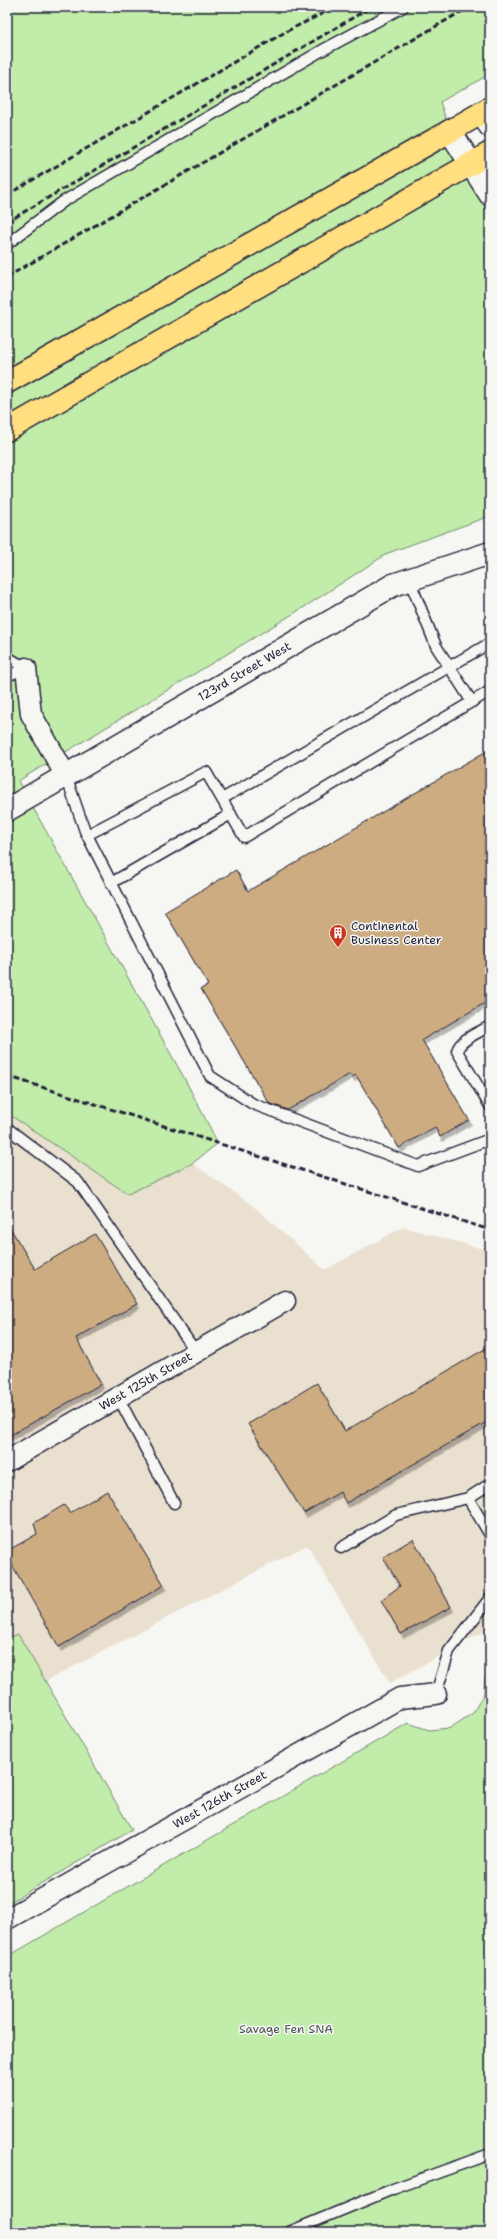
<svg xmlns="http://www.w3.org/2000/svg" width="497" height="2239" viewBox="0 0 497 2239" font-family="'Shantell Sans',sans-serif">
<defs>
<filter id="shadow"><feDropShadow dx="2.5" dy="4.5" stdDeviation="0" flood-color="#0004"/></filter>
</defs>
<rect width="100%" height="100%" fill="#f6f6f2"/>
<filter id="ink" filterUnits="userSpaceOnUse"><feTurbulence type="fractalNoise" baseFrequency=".025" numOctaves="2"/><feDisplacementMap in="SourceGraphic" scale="8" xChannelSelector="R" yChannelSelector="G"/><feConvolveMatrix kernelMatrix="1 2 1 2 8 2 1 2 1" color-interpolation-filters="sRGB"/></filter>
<g filter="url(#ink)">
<path fill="#eae0d0" d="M7 1113 128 1194 189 1161 253 1206 325 1270 403 1227 490 1251V1628L390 1683 307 1545 42 1683 7 1631Z"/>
<path fill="#c1eca9" stroke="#728772" d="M7 7H490V74L440 102 450 131 490 218V516L388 553 306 606 18 781 182 1074 218 1143 193 1163 128 1194 7 1113Z
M18 1634 132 1830 7 1904V1639Z
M490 1674V2232H7V1957L408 1723 429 1730 450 1728 473 1713 484 1693 485 1677Z"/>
<path fill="#cdac81" stroke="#22223b" filter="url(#shadow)" d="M490 749V1000L422 1040 469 1120 440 1137 435 1127 399 1148 356 1075 352 1077 350 1074 288 1110 269 1103 201 989 208 985 165 912 236 870 248 891Z
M7 1223 35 1269 95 1234 137 1304 76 1338 101 1384 7 1437Z
M490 1346V1420L346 1503 340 1492 304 1513 248 1424 317 1383 345 1431Z
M107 1491 164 1585 59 1647 7 1556V1551L37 1534 34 1523 64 1505 70 1513Z
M413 1539 451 1607 401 1634 381 1600 400 1586 383 1557Z"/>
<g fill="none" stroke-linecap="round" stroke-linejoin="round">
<defs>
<path id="service" d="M7 244 64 201 321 51 403 7
M409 579 436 646 472 702
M7 657 26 668
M7 676 26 668
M66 776 85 831 210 1076 253 1104 418 1166 490 1139
M222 799 490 643
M87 835 206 772 244 837 490 691
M111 883 231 814
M490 1026C480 1032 460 1039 457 1051L490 1106
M7 1128 78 1182 196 1352
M118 1397 174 1503
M490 1484 468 1498 490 1535
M341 1548 396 1515 468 1498
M436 1694 449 1651 490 1598
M289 2232 393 2189 490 2154"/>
<g id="minor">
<path d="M26 668 31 714 66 776"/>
<path id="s1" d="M7 1461 285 1301"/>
<path id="s2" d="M7 1919 400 1698 436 1694"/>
</g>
<g id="tertiary">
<path d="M481 113 490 126"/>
<path d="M450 131 490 194"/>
<path id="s3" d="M7 810 393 585 490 553"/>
</g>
<path id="trunk" d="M450 131 490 108
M471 164 490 153"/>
<path id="motorway" d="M7 382 450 131
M7 430 471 164"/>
</defs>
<use href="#service" stroke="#22223b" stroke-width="13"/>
<use href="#minor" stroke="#22223b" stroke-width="23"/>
<use href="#tertiary" stroke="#22223b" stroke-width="25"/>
<use href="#trunk" stroke="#22223b" stroke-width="25"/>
<use href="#motorway" stroke="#22223b" stroke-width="25"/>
<use href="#service" stroke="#f6f6f2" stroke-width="10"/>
<use href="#minor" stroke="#f6f6f2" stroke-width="20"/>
<use href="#tertiary" stroke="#f6f6f2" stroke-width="22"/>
<use href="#trunk" stroke="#ffdf80" stroke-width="22"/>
<use href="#motorway" stroke="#ffdf80" stroke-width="22"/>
<path stroke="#22223b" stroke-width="3" stroke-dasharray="6 3" stroke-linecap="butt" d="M7 195 287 31 336 7
M7 222 371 7
M7 277 469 7
M7 1076 490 1230"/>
</g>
</g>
<defs>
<symbol id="building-pin" viewBox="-11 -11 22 30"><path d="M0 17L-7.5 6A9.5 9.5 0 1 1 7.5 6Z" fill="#c8321e" stroke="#f6f6f2"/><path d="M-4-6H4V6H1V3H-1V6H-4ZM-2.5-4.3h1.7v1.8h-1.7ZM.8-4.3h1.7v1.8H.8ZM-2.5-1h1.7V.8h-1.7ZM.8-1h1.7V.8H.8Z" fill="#fff"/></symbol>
</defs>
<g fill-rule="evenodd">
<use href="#building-pin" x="328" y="923" width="20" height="27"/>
</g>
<g text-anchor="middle" stroke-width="3" stroke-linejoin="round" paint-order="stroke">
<g font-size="12" fill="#22223b" stroke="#f6f6f2">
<text dy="4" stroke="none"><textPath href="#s3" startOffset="275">123rd Street West</textPath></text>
<text dy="4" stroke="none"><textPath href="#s1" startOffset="160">West 125th Street</textPath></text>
<text dy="4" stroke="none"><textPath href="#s2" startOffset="244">West 126th Street</textPath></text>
</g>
<g font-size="12" fill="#22223b" stroke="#f6f6f2" text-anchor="start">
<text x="351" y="930">Continental<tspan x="351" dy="14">Business Center</tspan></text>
</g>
<g font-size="12" fill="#4a5456" stroke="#f6f6f2">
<text x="286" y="2033">Savage Fen SNA</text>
</g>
</g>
<rect width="497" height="2239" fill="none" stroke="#f6f6f2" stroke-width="24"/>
<rect x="12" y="12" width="473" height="2215" fill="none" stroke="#22223b" stroke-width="1.5" filter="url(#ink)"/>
</svg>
